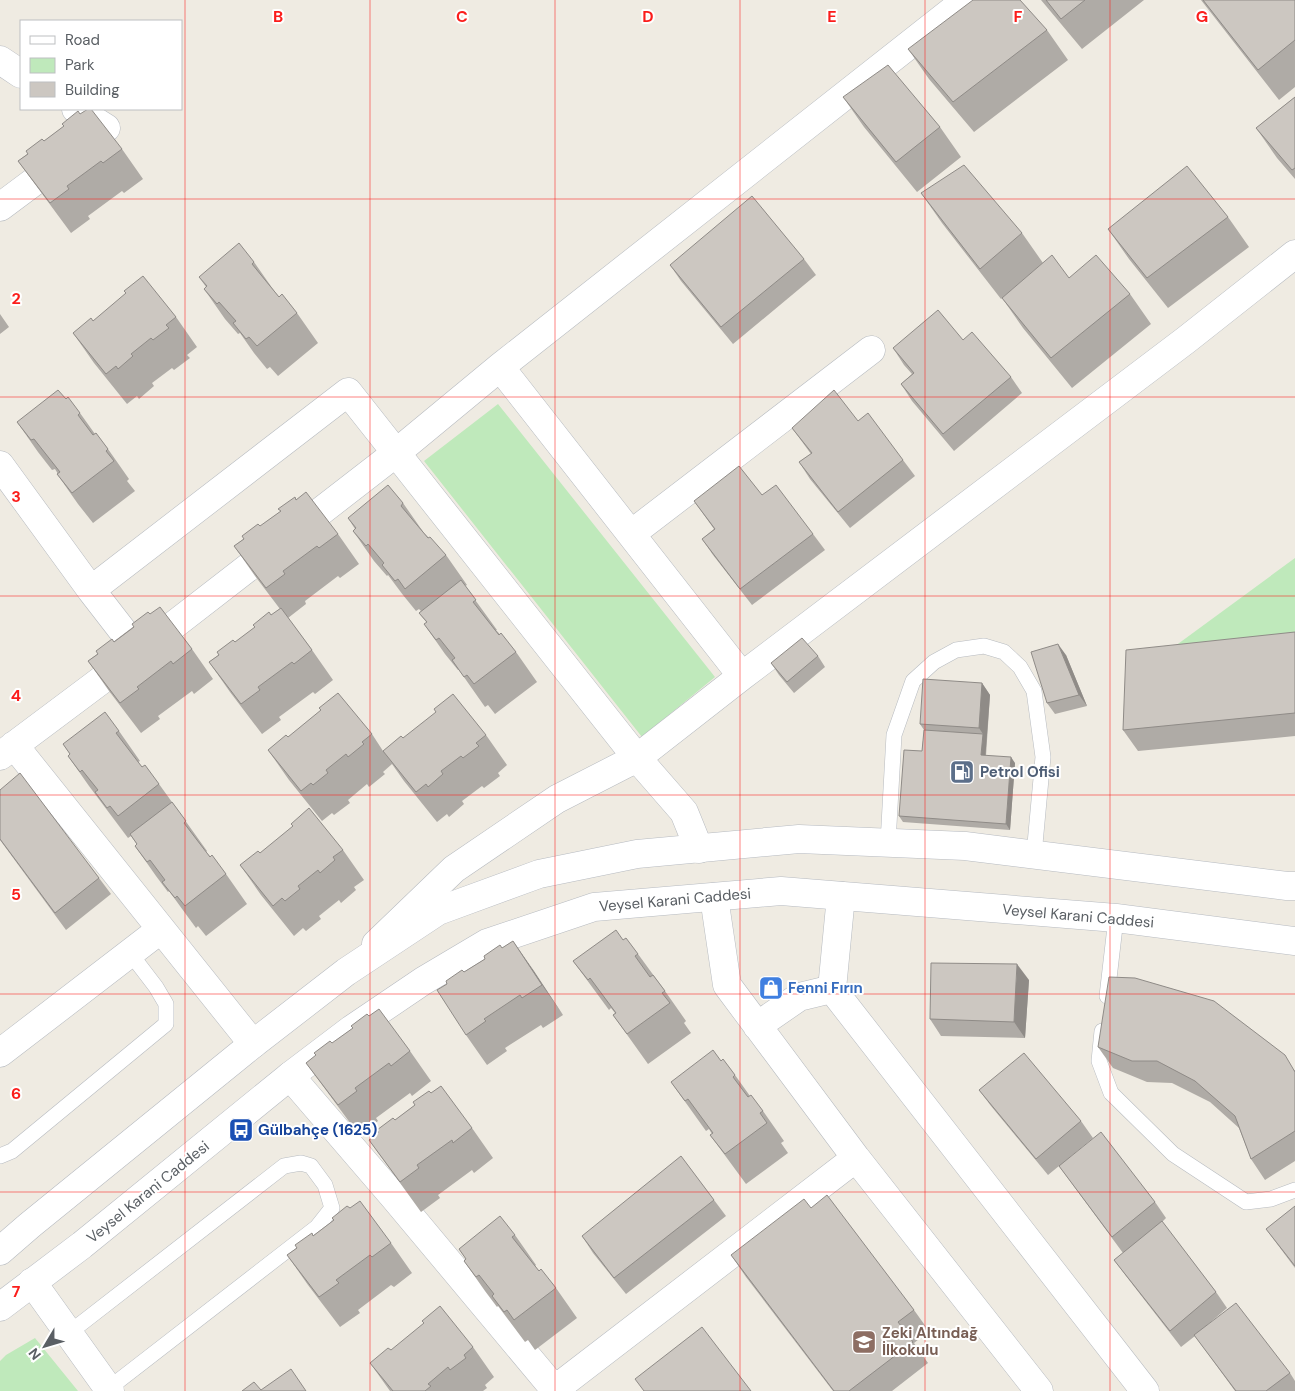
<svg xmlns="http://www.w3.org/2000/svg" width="1295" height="1391" viewBox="0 0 1295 1391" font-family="'DM Sans',sans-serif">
<rect width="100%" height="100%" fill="#efebe2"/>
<path fill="#bfe9bb" d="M498 404 715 677 642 737 424 461Z
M1295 558V655L1141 671Z
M35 1338 78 1391H0V1361L6 1355Z"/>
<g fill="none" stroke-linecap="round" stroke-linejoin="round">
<defs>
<path id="service" d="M888 843 894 735 913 681 934 662 956 650 984 646 1004 652 1020 667 1034 691 1043 757 1034 855
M1107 996 1116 918
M1102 1031 1099 1061 1111 1093 1173 1154 1246 1202 1271 1199 1295 1190
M0 1156 12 1151 166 1024V1004L156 987 130 953
M69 1333 284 1166 301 1163 311 1166 325 1185 332 1208 317 1227 108 1389"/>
<path id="minor" d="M0 60 21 74
M0 207 106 128 76 109
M500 367 742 676
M0 465 91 590 139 652
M631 534 871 350
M91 590 348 392 637 758 684 812 699 849
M14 745 253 1044
M0 756 139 652 396 453 500 367 966 0
M841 896 832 989 1145 1391
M714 897 727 985 856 1158 1039 1391
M376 944 454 869 557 799 637 758 742 676 1186 340 1295 254
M757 1026 799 997 832 989
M0 1053 160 930
M290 1076 394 1197 556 1391
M32 1282 110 1391
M554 1390 856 1158"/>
<path id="secondary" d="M0 1251 30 1225 253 1044 346 972 438 911 539 874 637 854 799 839 965 846 1287 886H1295
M0 1307 82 1245 290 1076 352 1029 423 981 487 943 594 907 781 891 1116 918 1295 941"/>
</defs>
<use href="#service" stroke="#b7bbc0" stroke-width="16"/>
<use href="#minor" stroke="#b7bbc0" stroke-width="29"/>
<use href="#secondary" stroke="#b6bac0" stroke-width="29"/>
<use href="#service" stroke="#fff" stroke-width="15"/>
<use href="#minor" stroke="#fff" stroke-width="28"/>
<use href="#secondary" stroke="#fff" stroke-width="28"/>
</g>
<path fill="#afaba6" d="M1041 0H1144L1082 49Z
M1201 0H1295V87L1279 100Z
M1047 30 1068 60 974 132 929 79 908 49Z
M843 97 940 127 961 157 917 192 864 127Z
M1295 97V179L1277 158 1256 128Z
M80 114 122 149 143 179 124 193 122 191 88 216 90 219 71 233 40 191 18 161Z
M921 193 1022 233 1043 263 1001 299 942 223Z
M1228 217 1249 247 1168 308 1129 259 1108 229Z
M804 259 816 275 733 344 681 281 670 265Z
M254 262 275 292 279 297 297 313 318 343 278 376 270 367 267 369 254 353 240 333 238 334 225 319 204 289 206 287 199 277Z
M1069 278 1130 294 1151 324 1072 388 1023 328 1002 298Z
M0 314 9 327 0 334Z
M176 317 197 347 187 355 190 358 174 370 172 368 152 383 154 386 139 399 137 396 127 404 94 363 73 333 93 321Z
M963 340 1011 377 1022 393 954 451 912 401 901 384 912 374 904 365 893 348Z
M66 399 80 413 95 434 108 449 129 479 127 481 135 491 93 523 78 504 57 474H58L55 469 52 470 38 452 17 422Z
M792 428 903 460 915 476 850 528 810 479 799 462 811 454Z
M297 499 338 534 359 564 340 578 338 576 305 601 306 604 288 618 312 650 333 680 315 694 313 692 279 717 281 720 262 734 230 692 209 662 280 609 255 576 234 546Z
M694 501 813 534 825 550 752 605 713 555 702 539 714 529Z
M403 503 424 533 446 555 467 585 465 586 497 630H496L516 652 537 682 495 714 488 705 485 707 459 670H458L445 654 424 624 427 623 419 613 421 611 419 609 416 611 403 595 388 575 387 576 374 561 353 531 355 529 348 518Z
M150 614 192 649 213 679 194 694 192 691 158 716 160 719 141 733 109 691 88 661Z
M1295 632V736L1138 751 1123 730Z
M1066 655 1087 706 1055 714 1047 703Z
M818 656 825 667 794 693 779 675 771 663Z
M982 683 990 695 986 756 1015 763 1010 830 903 822 899 816 922 751 924 730 920 724Z
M119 731 140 761 138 762 142 767 159 784 207 851 206 852 226 874 247 904 206 936 198 926 196 928 169 891 168 892 156 876 135 846 137 845 136 843 131 836 128 838 89 786 68 756 70 754 63 744Z
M372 734 383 751 403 738 486 735 507 765 498 773 500 776 484 788 482 786 462 801 464 804 449 817 447 814 437 822 404 781 392 764 383 772 385 774 369 787 367 784 348 800 350 803 334 815 332 813 322 821 289 780 268 750 288 737Z
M0 790 99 878 111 894 66 930 0 840Z
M343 850 364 880 354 887 356 890 341 903 339 900 319 916 321 919 306 931 303 928 294 936 261 895 240 865 260 853Z
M623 940 638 954 665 991 686 1021 684 1023 691 1033 648 1064 613 1015 615 1013 611 1008 609 1010 573 961Z
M513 941 563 1015 543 1028 541 1025 505 1048 507 1051 487 1065 466 1035 464 972Z
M1029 980 1025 1038 941 1036 930 1019Z
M369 1016 410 1051 431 1081 412 1096 410 1093 376 1118 378 1121 359 1135 306 1063Z
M1098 1047 1295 1070V1161L1265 1180 1251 1159 1239 1128 1210 1102 1172 1083 1147 1082 1113 1068Z
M721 1061 735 1075 750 1096 763 1111 784 1141 781 1143 788 1153 746 1184 710 1135 712 1134 709 1129 706 1131 671 1082Z
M979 1090 1081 1121 1093 1138 1070 1157 1155 1202 1166 1218 1162 1222 1216 1292 1227 1308 1206 1326 1290 1373 1295 1381V1391H1235L1195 1336 1181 1347 1126 1276 1114 1260 1123 1253 1059 1166 1048 1175 991 1106Z
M431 1093 472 1128 493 1158 474 1173 472 1170 438 1195 440 1198 421 1212 369 1140Z
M714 1200 726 1216 626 1294 593 1253 582 1236Z
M1295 1207V1268L1266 1229Z
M350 1208 391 1243 412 1273 394 1287 391 1285 358 1310 360 1313 340 1327 308 1285 287 1255Z
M811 1208 914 1310 929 1331 914 1343 928 1363 892 1391H833L746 1277 731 1255Z
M515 1235 536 1265 535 1266 539 1271 556 1288 577 1318 535 1350 528 1340 525 1342 498 1306 497 1307 485 1291 464 1261 466 1259 459 1249Z
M473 1347 494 1377 485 1385 487 1388 483 1391H390L370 1363 391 1350Z"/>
<path fill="#8f8b87" d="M1058 644 1066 655 1087 706 1079 695Z
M982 683 990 695 985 761 981 755 983 734 979 728Z
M1011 757 1015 763 1010 830 1006 824Z
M513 941 534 971 563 1015 542 985Z
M1017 964 1029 980 1025 1038 1014 1022Z"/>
<path fill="#ccc7c1" stroke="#8f8b87" d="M973 0H1020L1047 30 953 102 908 49Z
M1046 0H1085L1061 19Z
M1203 0H1295V40L1258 70Z
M888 65 940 127 896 162 843 97Z
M1295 97V168L1292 170 1256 128Z
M88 109H91L122 149 103 163 101 161 67 186 69 189 50 203 18 161 28 154 26 151 42 139 44 141 64 126 62 124 78 111 80 114Z
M964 165 1022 233 980 269 921 193Z
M1187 166 1228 217 1147 278 1108 229Z
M752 196 804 259 721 327 670 265Z
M239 243 254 262 252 264 279 297 282 294 297 313 257 346 249 337 246 339 233 323 236 321 219 302 217 304 204 289 207 286 199 277Z
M1052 255 1069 278 1096 255 1130 294 1051 358 1002 298Z
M143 276 176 317 166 325 169 328 153 340 151 338 131 354 133 356 118 369 116 366 106 374 73 333 91 318 93 321 126 293 124 291Z
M938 310 963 340 972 332 1011 377 943 434 901 384 914 373 893 348Z
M58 390 66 399 68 397 80 413 78 415 93 435 96 433 108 449 106 451 114 461 72 493 57 474 60 472 34 439 31 440 17 422Z
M834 390 858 421 868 413 903 460 838 512 799 462 812 453 792 428Z
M739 466 762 495 776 485 813 534 740 589 702 539 715 529 694 501Z
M388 485 403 503 401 506 428 538 430 537 446 555 405 589 398 579 395 581 382 565 384 563 368 544 366 546 353 531 356 528 348 518Z
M306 492 338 534 319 548 317 546 283 571 285 574 266 588 234 546 244 539 242 536 258 524 260 526 281 511 278 509 295 497 296 500Z
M461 580 476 600 473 602 499 635 501 633 516 652 474 684 467 675 464 677 452 660 455 658 439 638 436 640 424 624 427 622 419 613Z
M160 607 192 649 173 664 171 661 137 687 139 689 120 703 88 661 98 654 96 651 112 639 114 642 134 627 132 624 148 612 150 614Z
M281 608 312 650 294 664 292 662 258 687 260 690 241 704 209 662 219 655 217 652 233 640 235 642 255 627 253 625 269 612 271 615Z
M1295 632V713L1123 730 1126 650Z
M802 638 818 656 787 682 771 663Z
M1058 644 1079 695 1047 703 1031 652Z
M923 679 982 683 979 728 920 724Z
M338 693 372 734 362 742 364 744 348 757 346 754 326 770 328 773 313 785 311 783 301 791 268 750 286 735 288 737 321 710 319 708Z
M453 694 486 735 476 743 479 746 463 758 461 756 441 771 443 774 428 787 426 784 416 792 383 751 401 736 403 738 436 712 434 709Z
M105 712 119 731 116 733 142 767 145 765 159 784 118 816 110 806 107 808 95 792 98 790 82 770 80 772 68 756 70 754 63 744Z
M924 730 983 734 981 755 1011 757 1006 824 899 816 904 750 922 751Z
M20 773 99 878 55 913 0 839V790Z
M172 802 186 821 184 823 210 857 212 855 226 874 185 906 177 896 175 898 162 882 165 880 150 860 147 862 135 846 137 844 130 834Z
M309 808 343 850 333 857 335 860 320 873 318 870 298 886 300 889 285 901 282 898 273 906 240 865 258 851 260 853 293 826 291 824Z
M616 930 623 940 626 938 638 954 635 956 650 977 653 975 665 991 662 993 670 1003 627 1034 613 1015 616 1013 590 978 588 980 573 961Z
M513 941 542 985 522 998 520 995 484 1019 486 1021 466 1035 437 990 447 984 446 981 462 970 464 972 485 959 484 956 500 945 502 948Z
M931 963 1017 964 1014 1022 930 1019Z
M1109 977 1135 978 1214 1001 1285 1055 1295 1072V1131L1251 1159 1235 1116 1195 1081 1157 1061H1132L1098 1047Z
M379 1009 410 1051 391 1066 389 1063 355 1088 357 1091 338 1105 306 1063 316 1055 314 1053 330 1041 332 1043 353 1028 351 1026 367 1014 369 1016Z
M713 1050 721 1061 723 1059 735 1075 733 1077 748 1097 751 1095 763 1111 760 1113 767 1123 725 1154 710 1135 713 1133 688 1099 685 1101 671 1082Z
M1024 1053 1081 1121 1036 1159 979 1090Z
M441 1086 472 1128 453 1143 452 1140 417 1165 419 1168 400 1182 369 1140 379 1132 377 1130 393 1118 395 1120 415 1105 413 1102 429 1091 431 1093Z
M1101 1132 1155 1202 1112 1237 1059 1166Z
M681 1156 714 1200 614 1278 582 1236Z
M827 1195 914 1310 898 1322 913 1342 849 1391H834L731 1255 804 1199 811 1208Z
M360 1201 391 1243 372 1257 370 1255 336 1280 339 1283 319 1297 287 1255 297 1248 295 1245 312 1233 313 1236 334 1220 332 1218 347 1206 350 1208Z
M1295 1206V1266L1266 1229Z
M500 1216 515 1235 512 1237 539 1271 541 1269 556 1288 514 1320 507 1310 504 1312 492 1296 494 1294 479 1275 476 1277 464 1261 466 1259 459 1249Z
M1162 1221 1216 1292 1170 1331 1114 1260Z
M1236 1303 1290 1373 1266 1391H1236L1194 1335Z
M440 1306 473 1347 464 1355 466 1358 450 1370 448 1367 428 1384 431 1386 425 1391H393L370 1363 388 1348 391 1350 424 1323 422 1321Z
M702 1327 751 1391H644L635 1379Z
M291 1369 306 1391H242L254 1382 261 1390Z"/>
<path fill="none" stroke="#fb1d1b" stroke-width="1" stroke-opacity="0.55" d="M185 0V1391M370 0V1391M555 0V1391M740 0V1391M925 0V1391M1110 0V1391M0 199H1295M0 397H1295M0 596H1295M0 795H1295M0 994H1295M0 1192H1295"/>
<defs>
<symbol id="fuel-square" viewBox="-11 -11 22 22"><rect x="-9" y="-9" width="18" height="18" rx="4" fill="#5c6f8a" stroke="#fff"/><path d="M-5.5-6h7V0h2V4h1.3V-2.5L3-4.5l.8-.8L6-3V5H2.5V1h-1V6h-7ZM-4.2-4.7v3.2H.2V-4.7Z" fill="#fff"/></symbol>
<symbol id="shop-square" viewBox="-11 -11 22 22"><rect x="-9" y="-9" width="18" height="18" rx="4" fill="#3f7fe0" stroke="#fff"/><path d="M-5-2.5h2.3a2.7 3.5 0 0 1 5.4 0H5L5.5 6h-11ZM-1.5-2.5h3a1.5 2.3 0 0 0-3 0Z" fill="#fff"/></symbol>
<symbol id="bus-square" viewBox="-11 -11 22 22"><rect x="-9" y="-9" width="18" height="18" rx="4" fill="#1a4fb4" stroke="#fff"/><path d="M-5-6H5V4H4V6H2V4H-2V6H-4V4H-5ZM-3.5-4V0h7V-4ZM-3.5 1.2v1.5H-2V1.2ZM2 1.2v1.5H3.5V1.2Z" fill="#fff"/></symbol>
<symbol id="school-square" viewBox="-11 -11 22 22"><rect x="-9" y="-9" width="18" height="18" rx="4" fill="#8d6e63" stroke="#fff"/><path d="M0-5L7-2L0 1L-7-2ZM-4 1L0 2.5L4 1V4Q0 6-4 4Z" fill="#fff"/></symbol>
</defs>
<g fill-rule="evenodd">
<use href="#fuel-square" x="948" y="758" width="28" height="28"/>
<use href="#shop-square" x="757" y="974" width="28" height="28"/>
<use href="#bus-square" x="227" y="1116" width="28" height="28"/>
<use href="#school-square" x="850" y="1328" width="28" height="28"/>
</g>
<g text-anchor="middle" stroke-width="4" stroke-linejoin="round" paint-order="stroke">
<g font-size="15" font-weight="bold" fill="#4e5e75" stroke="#fff" text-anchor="start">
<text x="980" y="777">Petrol Ofisi</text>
</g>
<g font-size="15" fill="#5a5f64" stroke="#fff">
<text transform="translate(675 900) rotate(-5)" y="5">Veysel Karani Caddesi</text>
<text transform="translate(1078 916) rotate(5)" y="5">Veysel Karani Caddesi</text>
<text transform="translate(148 1192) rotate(-39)" y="5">Veysel Karani Caddesi</text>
</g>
<g font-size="15" font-weight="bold" fill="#366cbe" stroke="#fff" text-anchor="start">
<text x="788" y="993">Fenni Fırın</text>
</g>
<g font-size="15" font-weight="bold" fill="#164399" stroke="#fff" text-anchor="start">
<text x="258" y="1135">Gülbahçe (1625)</text>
</g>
<g font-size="15" font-weight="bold" fill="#785e54" stroke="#fff" text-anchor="start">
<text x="882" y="1338">Zeki Altındağ<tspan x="882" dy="17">İlkokulu</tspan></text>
</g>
</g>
<g font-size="16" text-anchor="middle" font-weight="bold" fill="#fb1d1b" stroke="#fff" stroke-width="4" stroke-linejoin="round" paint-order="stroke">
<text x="278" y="22">B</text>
<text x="462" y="22">C</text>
<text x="648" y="22">D</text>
<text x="832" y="22">E</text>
<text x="1018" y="22">F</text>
<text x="1202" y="22">G</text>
<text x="16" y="304">2</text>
<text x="16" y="502">3</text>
<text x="16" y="701">4</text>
<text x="16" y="900">5</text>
<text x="16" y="1099">6</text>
<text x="16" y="1297">7</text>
</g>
<rect x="20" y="20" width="162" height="90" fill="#ffffff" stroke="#bdbfc1"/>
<rect x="30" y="36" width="25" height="8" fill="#ffffff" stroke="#bdbfc1"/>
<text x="65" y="45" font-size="15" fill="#5a5f64">Road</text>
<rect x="30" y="58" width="25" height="15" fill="#bfe9bb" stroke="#bdbfc1"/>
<text x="65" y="70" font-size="15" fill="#5a5f64">Park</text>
<rect x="30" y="82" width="25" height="15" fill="#ccc7c1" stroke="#bdbfc1"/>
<text x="65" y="95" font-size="15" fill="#5a5f64">Building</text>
<g transform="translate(45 1346) rotate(232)" stroke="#ffffff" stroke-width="4" paint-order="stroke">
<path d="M0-4L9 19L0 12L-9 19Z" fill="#5a5f64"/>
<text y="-8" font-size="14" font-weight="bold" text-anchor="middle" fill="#5a5f64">N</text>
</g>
</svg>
